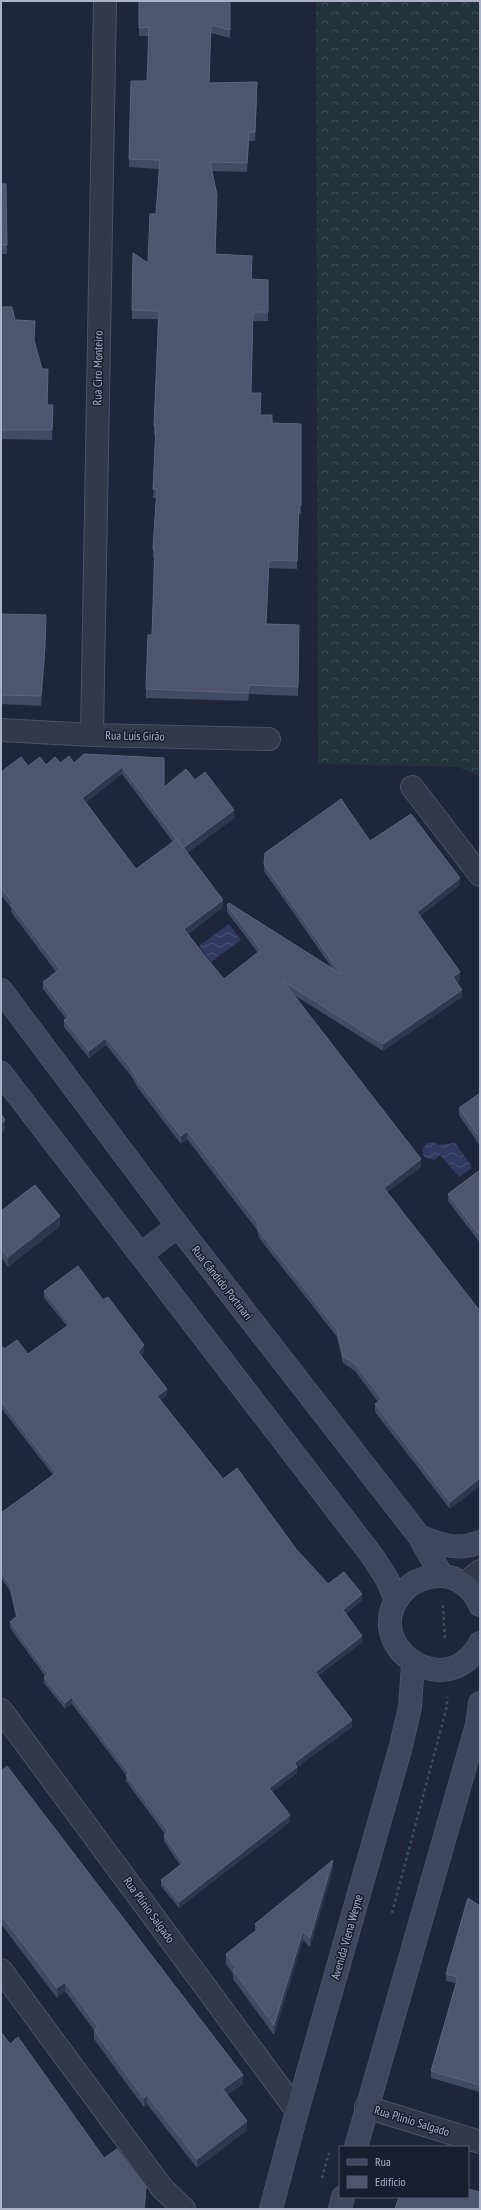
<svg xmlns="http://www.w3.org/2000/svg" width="481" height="2210" viewBox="0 0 481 2210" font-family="'PT Sans Narrow',sans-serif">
<defs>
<pattern id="forest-crowns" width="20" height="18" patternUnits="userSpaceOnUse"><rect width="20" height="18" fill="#21333c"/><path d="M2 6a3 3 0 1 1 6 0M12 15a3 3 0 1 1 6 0" fill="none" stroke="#3f4e57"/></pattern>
<pattern id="water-waves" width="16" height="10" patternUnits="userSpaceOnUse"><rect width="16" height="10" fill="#2f3a62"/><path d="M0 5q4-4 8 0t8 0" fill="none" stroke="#4b5477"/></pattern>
</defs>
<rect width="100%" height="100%" fill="#1f253b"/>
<path fill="url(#forest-crowns)" d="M316 1H480V776L457 767 318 764Z"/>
<path fill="url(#water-waves)" d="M229 924 241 940 211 962 199 946Z
M433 1142 438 1145 455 1143 471 1165V1169L459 1177 440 1155 435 1160 426 1158C421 1154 422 1148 427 1143Z"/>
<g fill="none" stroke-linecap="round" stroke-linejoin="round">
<defs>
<path id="street" d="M1 730 92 735 269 739
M92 735 105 1
M412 787 480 875
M464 1584 480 1571
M1 1710 297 2111
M1 1970 162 2188 184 2209
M366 2107 480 2142"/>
<path id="secondary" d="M1 990 178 1226 419 1536 442 1576
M1 1073 373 1557 387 1579 396 1600
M141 1254 178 1226
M419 1536C440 1545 458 1551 480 1542
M480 1605C474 1590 458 1576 441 1576 424 1576 411 1582 401 1594 359 1645 447 1706 480 1643
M356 2147 477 1725 480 1703
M271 2209 297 2111 401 1746 410 1707 413 1664
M340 2209 343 2197"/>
</defs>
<use href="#street" stroke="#4e5266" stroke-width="24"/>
<use href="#secondary" stroke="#4e5266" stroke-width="24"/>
<path stroke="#3c4f56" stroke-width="2.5" stroke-dasharray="3 3" stroke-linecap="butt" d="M443 1605 445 1640
M392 1913 447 1706V1697
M322 2178 329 2153"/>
<use href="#street" stroke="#33384b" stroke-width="22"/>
<use href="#secondary" stroke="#41465f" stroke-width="22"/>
</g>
<path fill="#434a63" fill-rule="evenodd" d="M139 1H230V38L211 33 209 83 257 91 255 141H249L247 172 212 171 217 203 215 254 252 264V279L268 280V321H253L251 393 261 415 272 423 301 424V514H299L297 569 269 568 266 624 299 625 298 696 249 694 248 701 146 698V689L152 635 154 557H153V549L156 498H153L156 435H154V426L158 319H132L133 253 148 263 156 214 159 169 129 167 131 81H147L149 36H139Z
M1 184H6L7 254H1Z
M1 307 15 320 34 341 48 405H53L52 440 1 439Z
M1 614 45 656 41 706 1 704Z
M164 758V787L195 780 234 818 187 853 223 907 188 934 204 955 224 979 258 953 227 912V905L332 968 264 871V864L370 841 460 885 420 916 460 980 457 982 462 997 383 1051 294 995 421 1167 387 1192 480 1311 450 1509 375 1412V1404L378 1402 355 1371 343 1363 337 1337 259 1238 257 1230 187 1139 181 1144 138 1088 131 1076 106 1045 89 1058 64 1027V1020L66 1019 43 989V982L56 972 11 912V908L1 895V772L28 766 60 763ZM122 774 173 842 136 869 86 802Z
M480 1093V1146L459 1115V1108Z
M480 1170V1243L448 1201V1194Z
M1 1211 60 1226 8 1267 1 1257Z
M44 1291 103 1300 144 1351 141 1355 167 1395 160 1400 223 1479 296 1549 328 1584 362 1600 346 1614 362 1642 318 1676 352 1727 297 1767V1773L272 1792 290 1822 179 1908 161 1886V1880L180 1865 164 1841V1835L165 1834 126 1781V1775L72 1704 65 1709 44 1683V1677L45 1676 10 1628V1622L16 1617 10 1591 1 1578V1513L53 1475 1 1408V1345L4 1349 28 1354 67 1326 44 1298Z
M1 1771 243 2084 227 2095 247 2130 197 2168 147 2104 144 2107 126 2083 94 2039V2030L65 1991 57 1998 1 1924Z
M333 1870 310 1947 303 1940 274 2035 233 1979V1974L226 1964V1954L255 1931V1924Z
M480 1906V2092L431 2078V2071L456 1983 446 1981V1974Z"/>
<path fill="#30364e" d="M249 132V141L247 172V163Z
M46 615 45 656 41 706V696Z
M122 767V774L82 805V798Z
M234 810V818L183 855V848Z
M460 878V885L417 919V912Z
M223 900V907L184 936V929Z
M460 972V980L453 984V977Z
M462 990V997L383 1051V1044Z
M106 1038V1045L89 1058V1051Z
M5 1120V1130L1 1134V1124Z
M187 1131V1139L181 1144V1136Z
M421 1159V1167L384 1195V1188Z
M60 1216V1226L8 1267V1257Z
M144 1345V1351L138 1358V1352Z
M167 1389V1395L157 1403V1396Z
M480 1478V1486L450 1509V1502Z
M362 1594V1600L343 1616V1610Z
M362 1636V1642L315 1678V1672Z
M72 1697V1704L65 1709V1703Z
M352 1720V1727L297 1767V1773L269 1794V1788L294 1763Z
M290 1815V1822L179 1908V1902Z
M333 1860V1870L310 1947V1938Z
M303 1931V1940L274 2035V2025Z
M65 1982V1991L57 1998V1988Z
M243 2075V2084L223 2098V2089Z
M147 2095V2104L144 2107V2098Z
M247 2121V2130L197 2168V2159Z
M146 2187V2198L145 2209H144Z"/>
<path fill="#4f556e" stroke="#5e647c" d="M139 1H230V30L211 25 209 83 257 82 255 132H249L247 163 210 162 217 195 215 254 252 256 251 279 268 280V312H253L251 393H261L260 415H272V423L301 424V505H299L297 561 269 560 266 624 299 625 298 687 249 685 248 693 146 689 148 635H152L155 549H153L157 489H153L156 426H154L159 311 132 310 133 253 148 263 150 214H156L160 160 129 159 131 81H147L149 27 139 28Z
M1 184H6L7 245H1Z
M1 307H12L15 320 35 321 34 340 42 369H48L47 405H53L52 430H1Z
M1 614 46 615 45 646 41 696 1 695Z
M84 754 164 758V787L186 769 195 780 205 772 234 810 183 848 122 767 82 798 136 869 177 839 223 900 184 929 204 955 224 979 261 950 227 905 229 903 341 974 264 864 265 853 341 799 370 841 411 814 460 878 417 912 460 972 453 977 462 990 383 1044 283 981 421 1159 384 1188 480 1311V1478L450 1502 375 1404 382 1399 355 1364 343 1356 337 1330 259 1231 257 1222 187 1131 181 1136 138 1081 131 1068 106 1038 89 1051 64 1020 69 1016 43 982 60 969 11 905 13 903 1 888V772L21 757 28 766 40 757 46 765 55 757 60 763 69 756 74 763Z
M480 1093V1138L459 1108Z
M1 1114 5 1120 1 1124Z
M480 1170V1236L448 1194Z
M35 1185 60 1216 8 1257 1 1248V1211Z
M78 1266 103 1300 108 1297 144 1345 138 1352 167 1389 157 1396 223 1479 237 1468 296 1549 328 1584 344 1572 362 1594 343 1610 362 1636 315 1672 352 1720 294 1763 297 1767 269 1788 290 1815 179 1902 161 1880 183 1863 164 1835 168 1831 126 1775 129 1773 72 1697 65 1703 44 1677 48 1674 10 1622 17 1616 10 1585 1 1572V1513L56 1473 1 1401V1345L4 1349 17 1340 28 1354 70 1324 44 1291Z
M7 1766 243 2075 223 2089 247 2121 197 2159 147 2095 144 2098 126 2074 94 2030 98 2027 65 1982 57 1988 1 1915V1771Z
M333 1860 310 1938 303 1931 274 2025 233 1970 236 1968 226 1954 259 1928 255 1924Z
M468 1898 480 1906V2085L431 2071 458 1977 446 1974Z
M1 2032 10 2044 18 2037 104 2158 117 2149 146 2187 144 2209H1Z
M468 2189 480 2192V2209H395L399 2197H468Z"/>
<g text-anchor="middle" stroke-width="3" stroke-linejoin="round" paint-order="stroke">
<g font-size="12" fill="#aeb2c8" stroke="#191d30">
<text transform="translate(98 368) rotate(-89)" y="4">Rua Ciro Monteiro</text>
<text transform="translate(135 736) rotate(1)" y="4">Rua Luís Girão</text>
<text transform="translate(222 1283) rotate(52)" y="4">Rua Cândido Portinari</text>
<text transform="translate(149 1910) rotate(54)" y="4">Rua Plínio Salgado</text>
<text transform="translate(347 1937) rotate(-74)" y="4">Avenida Viena Weyne</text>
<text transform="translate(412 2121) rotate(17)" y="4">Rua Plínio Salgado</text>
</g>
</g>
<rect width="481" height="2210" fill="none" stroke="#aeb2c8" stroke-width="4"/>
<rect x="339" y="2146" width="130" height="52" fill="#191d30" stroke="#55596d"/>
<rect x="347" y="2159" width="20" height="6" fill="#41465f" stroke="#55596d"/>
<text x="375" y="2166" font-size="12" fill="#aeb2c8">Rua</text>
<rect x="347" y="2176" width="20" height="12" fill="#4f556e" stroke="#55596d"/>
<text x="375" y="2186" font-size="12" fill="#aeb2c8">Edifício</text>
</svg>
